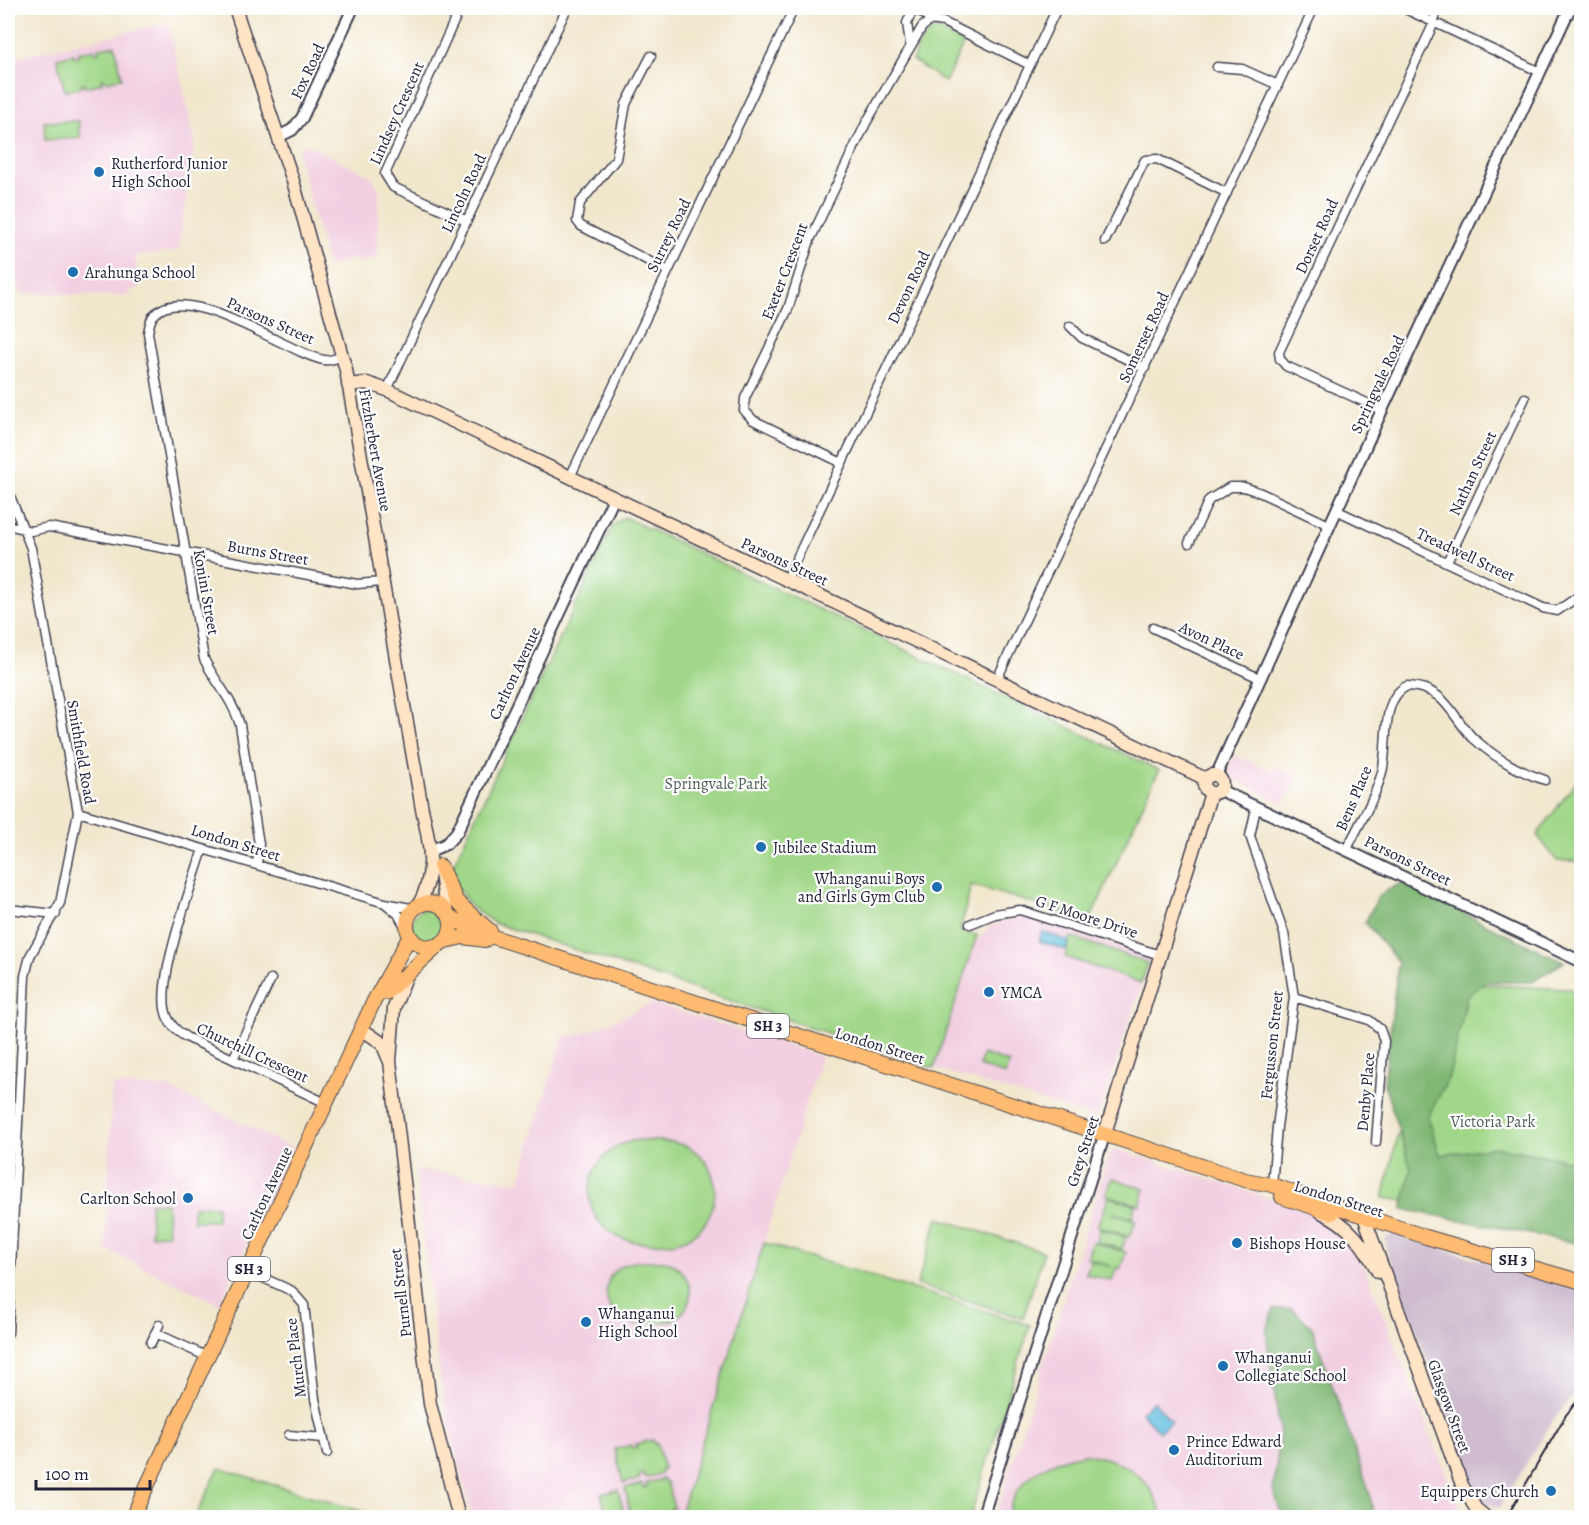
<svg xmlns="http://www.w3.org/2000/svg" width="1589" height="1525" viewBox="0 0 1589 1525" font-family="Alegreya,serif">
<rect width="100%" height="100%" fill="#fff"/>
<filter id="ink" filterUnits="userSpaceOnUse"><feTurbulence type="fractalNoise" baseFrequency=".0167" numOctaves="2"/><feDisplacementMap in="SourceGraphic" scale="12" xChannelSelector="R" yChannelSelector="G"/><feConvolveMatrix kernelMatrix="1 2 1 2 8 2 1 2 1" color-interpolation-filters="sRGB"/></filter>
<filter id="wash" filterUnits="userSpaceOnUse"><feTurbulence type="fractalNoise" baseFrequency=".008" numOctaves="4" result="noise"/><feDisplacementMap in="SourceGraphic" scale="24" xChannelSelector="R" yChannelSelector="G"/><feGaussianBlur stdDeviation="1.35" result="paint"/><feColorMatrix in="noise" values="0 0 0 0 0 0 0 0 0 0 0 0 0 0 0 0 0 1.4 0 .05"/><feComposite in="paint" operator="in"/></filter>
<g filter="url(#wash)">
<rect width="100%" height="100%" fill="#f1e7cd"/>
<path fill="#f2cfe1" d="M168 23 195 140 178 251 135 256 139 288 132 289 128 296 21 293 8 254V59Z
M303 143 371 176 379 189 377 258 359 263 357 258 328 266 299 159 298 153Z
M1234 755 1272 771 1277 767 1297 776 1284 804 1230 777 1227 771Z
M1021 916 1148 954 1150 960 1097 1118 934 1068 973 946 991 925Z
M652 1003 821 1056 679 1517H472L443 1401 415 1170 519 1182 563 1037 589 1032Z
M112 1085 168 1088 293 1148 219 1304 105 1249Z
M1115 1149 1332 1218 1352 1235 1455 1498 1464 1514 1471 1517 995 1518 1110 1152Z"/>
<path fill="#cfbdcf" d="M1395 1234 1581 1291V1384L1551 1424 1499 1508 1486 1504 1476 1492 1387 1251 1385 1238Z"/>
<path fill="#a0d788" stroke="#617c62" stroke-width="1.5" d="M935 28 964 43 945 82 912 60 923 38Z
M115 45 122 78 106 82 104 79H101L102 83 85 87 84 83 81 84 82 87 65 91 57 58 74 54 75 57H78V53L94 49 96 53 99 52 98 48Z
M79 121 80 138 45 140 44 122Z
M624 517 1159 770 1090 920 971 885 960 931 977 935 934 1068 494 923 471 907 452 879 453 865 613 525Z
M1581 775V861H1557L1537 835Z
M412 925a17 17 0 1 1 34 0a17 17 0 1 1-34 0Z
M1071 937 1148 963 1141 983 1065 957Z
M1474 984 1581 990V1223L1383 1198 1421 1037Z
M983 1054 1009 1063 1005 1075 979 1066Z
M639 1140C657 1141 678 1140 693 1150 731 1174 717 1239 670 1243 654 1244 631 1244 616 1236 569 1210 589 1145 639 1140Z
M1112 1178 1145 1189 1140 1205 1106 1195Z
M1109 1197 1135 1205 1132 1218 1112 1213 1136 1220 1130 1237 1097 1226Z
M150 1203H167L168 1234 151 1235Z
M193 1206H217V1221H193Z
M938 1218 1044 1252 1023 1318 917 1285Z
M1100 1229 1126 1237 1122 1249 1096 1242Z
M1092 1242 1126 1252 1120 1269 1116 1268 1112 1281 1086 1274 1090 1261 1112 1267 1087 1258Z
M764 1243 1030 1325 970 1517H679Z
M665 1261C690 1268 701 1302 676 1318 668 1323 659 1323 649 1323 641 1324 634 1325 627 1322 601 1313 599 1275 624 1265 636 1259 652 1261 665 1261Z
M653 1440 654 1444 657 1443 664 1469 661 1470V1474L645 1478 643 1474 639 1475 640 1479 623 1483 615 1449 632 1445 633 1449 637 1448 636 1444Z
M1085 1454C1125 1460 1152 1476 1162 1517H1008C1014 1478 1049 1459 1085 1454Z
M219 1468 380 1517H195Z
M663 1479 664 1482H667L674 1508 670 1509 671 1512 654 1517 653 1513 649 1514 650 1517H631L625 1488 642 1484 643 1488 647 1487 646 1483Z
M618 1490 625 1517H607L601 1494Z"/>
<path fill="#80b874" stroke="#516d58" stroke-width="1.5" d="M1401 883 1564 962 1531 982H1486L1467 996 1449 1077 1428 1117 1440 1155 1495 1147 1581 1162V1244L1402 1209 1411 1169 1384 1084 1398 962 1365 923 1379 895Z
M1274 1309H1292L1312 1327 1370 1494 1374 1517 1286 1518 1282 1515 1273 1491 1280 1434 1266 1332Z"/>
<path fill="#60bede" stroke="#41708c" stroke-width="1.5" d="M1042 932 1069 941 1066 950 1039 941Z
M1154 1401 1171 1421 1159 1432 1141 1412Z"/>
</g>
<g filter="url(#ink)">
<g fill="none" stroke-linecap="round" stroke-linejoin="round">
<defs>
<path id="minor" d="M460 8 385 174 393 187 467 221
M1403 8 1538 71
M910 44 907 23 912 12 919 10 931 20
M651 56 626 104 616 159 580 203 577 221 581 226 668 271
M1217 67 1242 69 1278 85
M1105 241 1145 160 1157 159 1227 193
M1070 326 1082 338 1145 368
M387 390 567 8
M1382 410 1286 366 1280 359 1279 352 1432 27 1438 8
M842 463 753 420 744 410 745 398 788 309 810 240 866 123 922 27 931 20 943 22 1030 65
M570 477 794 8
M8 491 31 548 78 812 60 903 30 956 25 976 8 1333
M1336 510 1543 608 1557 611 1582 594
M8 525 31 531 49 527 357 584 383 582
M1189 543 1209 500 1230 487H1244L1261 493 1329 525
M1447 562 1525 398
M787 579 1057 8
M1153 628 1259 678
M997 679 1314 8
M1256 808 1250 836 1284 933 1294 997 1277 1127 1272 1185
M78 812 385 903 415 909
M203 849C192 885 156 979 166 1013 169 1024 176 1031 186 1037L328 1104
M1347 849C1359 824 1375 799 1382 772 1389 748 1379 699 1407 686 1446 687 1451 716 1473 738 1493 756 1519 772 1545 780
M257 865 259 844 240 725C233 700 215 682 204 659L148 333C149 327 150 319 154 315 186 279 289 354 324 360 330 361 336 358 342 357
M386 904 398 914 407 930
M8 909 56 914
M970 924 995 914 1020 910 1160 955
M1294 997 1369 1020 1380 1029 1384 1041 1376 1142
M233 1059 271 979
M8 1122H17
M248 1271 292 1291 304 1305 315 1399 327 1453
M155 1333 208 1357
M151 1343 159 1325
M289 1435 323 1438"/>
<path id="tertiary" d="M278 137 292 130 302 118 353 8
M1216 776 1382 410 1570 8
M1220 790 1582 962
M432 850 446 844 457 832 614 498
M982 1518 1105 1133"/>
<path id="secondary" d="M235 8 293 181 346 370 422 809C430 844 437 873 418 906
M348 385 367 383 387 390 1206 779
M1204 784a9 9 0 1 1 18 0a9 9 0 1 1-18 0Z
M441 873 446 910
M407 974 394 1008 390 1061 430 1404 459 1518
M363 1030 382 1043 389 1060
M1105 1133 1211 793
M1321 1212C1349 1224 1364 1245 1378 1272
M1363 1214 1462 1485 1476 1509 1487 1518"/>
<path id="trunk" d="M440 866 457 902 490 931
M407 925a22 22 0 1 1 44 0a22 22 0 1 1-44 0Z
M449 916 475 931 1245 1180 1272 1185 1426 1237 1582 1282
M445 941 463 937 485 940
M386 993 438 946
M1282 1197 1332 1213
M132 1518 374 1001 410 936"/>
</defs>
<use href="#minor" stroke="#414051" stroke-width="11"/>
<use href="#tertiary" stroke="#414051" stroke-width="14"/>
<use href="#secondary" stroke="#414051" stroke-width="15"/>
<use href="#trunk" stroke="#414051" stroke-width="16"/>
<use href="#minor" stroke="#fff" stroke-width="8"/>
<use href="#tertiary" stroke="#fff" stroke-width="10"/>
<use href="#secondary" stroke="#ffe4c6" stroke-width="12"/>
<use href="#trunk" stroke="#ffbb71" stroke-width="14"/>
<path stroke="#22223b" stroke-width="2" d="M1506 1518 1566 1415 1582 1395"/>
</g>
</g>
<g fill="#1f6fb2" stroke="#fff" stroke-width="2">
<circle cx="99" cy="172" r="6"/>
<circle cx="73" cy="272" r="6"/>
<circle cx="761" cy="847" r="6"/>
<circle cx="937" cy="887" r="6"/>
<circle cx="989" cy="992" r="6"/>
<circle cx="188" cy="1198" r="6"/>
<circle cx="1237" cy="1243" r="6"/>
<circle cx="586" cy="1322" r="6"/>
<circle cx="1223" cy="1366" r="6"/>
<circle cx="1174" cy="1450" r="6"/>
<circle cx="1551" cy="1491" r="6"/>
</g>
<g text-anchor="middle" stroke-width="4.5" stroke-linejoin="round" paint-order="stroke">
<g fill="#fff" stroke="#646476" stroke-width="1.5">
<rect x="747" y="1014" width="42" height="24" rx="4.5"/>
<rect x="1492" y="1248" width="42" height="24" rx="4.5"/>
<rect x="228" y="1257" width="42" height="24" rx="4.5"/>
</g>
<g font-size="15" font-weight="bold" fill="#22223b">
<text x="768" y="1031">SH 3</text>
<text x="1513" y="1265">SH 3</text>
<text x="249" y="1274">SH 3</text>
</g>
<g font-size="16" fill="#22223b" stroke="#fff">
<text transform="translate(307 71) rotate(-65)" y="6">Fox Road</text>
<text transform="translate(396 113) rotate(-66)" y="6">Lindsey Crescent</text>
<text transform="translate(463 193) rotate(-65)" y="6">Lincoln Road</text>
<text transform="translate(668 235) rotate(-64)" y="6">Surrey Road</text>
<text transform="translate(1316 236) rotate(-65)" y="6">Dorset Road</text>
<text transform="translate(784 271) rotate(-69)" y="6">Exeter Crescent</text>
<text transform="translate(908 287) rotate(-65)" y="6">Devon Road</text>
<text transform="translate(271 320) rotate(24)" y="6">Parsons Street</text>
<text transform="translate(1143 337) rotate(-65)" y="6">Somerset Road</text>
<text transform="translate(1377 384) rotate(-65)" y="6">Springvale Road</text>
<text transform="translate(376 450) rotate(80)" y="6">Fitzherbert Avenue</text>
<text transform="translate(1472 473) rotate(-65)" y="6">Nathan Street</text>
<text transform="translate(268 552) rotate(10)" y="6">Burns Street</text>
<text transform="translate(1466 554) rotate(25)" y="6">Treadwell Street</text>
<text transform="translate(785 561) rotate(25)" y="6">Parsons Street</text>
<text transform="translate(207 592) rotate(80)" y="6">Konini Street</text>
<text transform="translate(1212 640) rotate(25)" y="6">Avon Place</text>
<text transform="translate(514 673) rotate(-65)" y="6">Carlton Avenue</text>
<text transform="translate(82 752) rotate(80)" y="6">Smithfield Road</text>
<text transform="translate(1353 798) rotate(-67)" y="6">Bens Place</text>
<text transform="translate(236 842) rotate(17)" y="6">London Street</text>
<text transform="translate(1408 860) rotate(26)" y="6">Parsons Street</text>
<text transform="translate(1087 916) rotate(18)" y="6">G F Moore Drive</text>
<text transform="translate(880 1045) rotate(17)" y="6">London Street</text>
<text transform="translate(1271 1045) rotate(-84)" y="6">Fergusson Street</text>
<text transform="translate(253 1052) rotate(25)" y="6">Churchill Crescent</text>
<text transform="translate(1365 1092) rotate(-85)" y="6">Denby Place</text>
<text transform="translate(1082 1151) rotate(-72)" y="6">Grey Street</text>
<text transform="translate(266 1193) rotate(-65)" y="6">Carlton Avenue</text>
<text transform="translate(1339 1198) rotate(17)" y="6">London Street</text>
<text transform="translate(400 1293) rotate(-97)" y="6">Purnell Street</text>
<text transform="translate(295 1358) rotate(-97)" y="6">Murch Place</text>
<text transform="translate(1450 1406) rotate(70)" y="6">Glasgow Street</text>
</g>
<g font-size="16" fill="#22223b" stroke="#fff" text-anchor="start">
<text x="111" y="169">Rutherford Junior<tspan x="111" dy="18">High School</tspan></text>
<text x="85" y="278">Arahunga School</text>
<text x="773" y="853">Jubilee Stadium</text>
<text x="925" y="884" text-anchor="end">Whanganui Boys<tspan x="925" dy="18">and Girls Gym Club</tspan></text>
<text x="1001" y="998">YMCA</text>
<text x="176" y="1204" text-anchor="end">Carlton School</text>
<text x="1249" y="1249">Bishops House</text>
<text x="598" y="1319">Whanganui<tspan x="598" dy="18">High School</tspan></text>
<text x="1235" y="1363">Whanganui<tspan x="1235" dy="18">Collegiate School</tspan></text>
<text x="1186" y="1447">Prince Edward<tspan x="1186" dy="18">Auditorium</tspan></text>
<text x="1539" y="1497" text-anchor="end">Equippers Church</text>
</g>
<g font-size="16" fill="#4e6156" stroke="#fff">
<text x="716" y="789">Springvale Park</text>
<text x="1493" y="1127">Victoria Park</text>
</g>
</g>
<rect width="1589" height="1525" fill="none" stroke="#fff" stroke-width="30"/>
<path d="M36 1480v9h114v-9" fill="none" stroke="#22223b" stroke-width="3"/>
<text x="45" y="1480" font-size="18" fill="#22223b" stroke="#ffffff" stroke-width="4.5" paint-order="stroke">100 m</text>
</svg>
